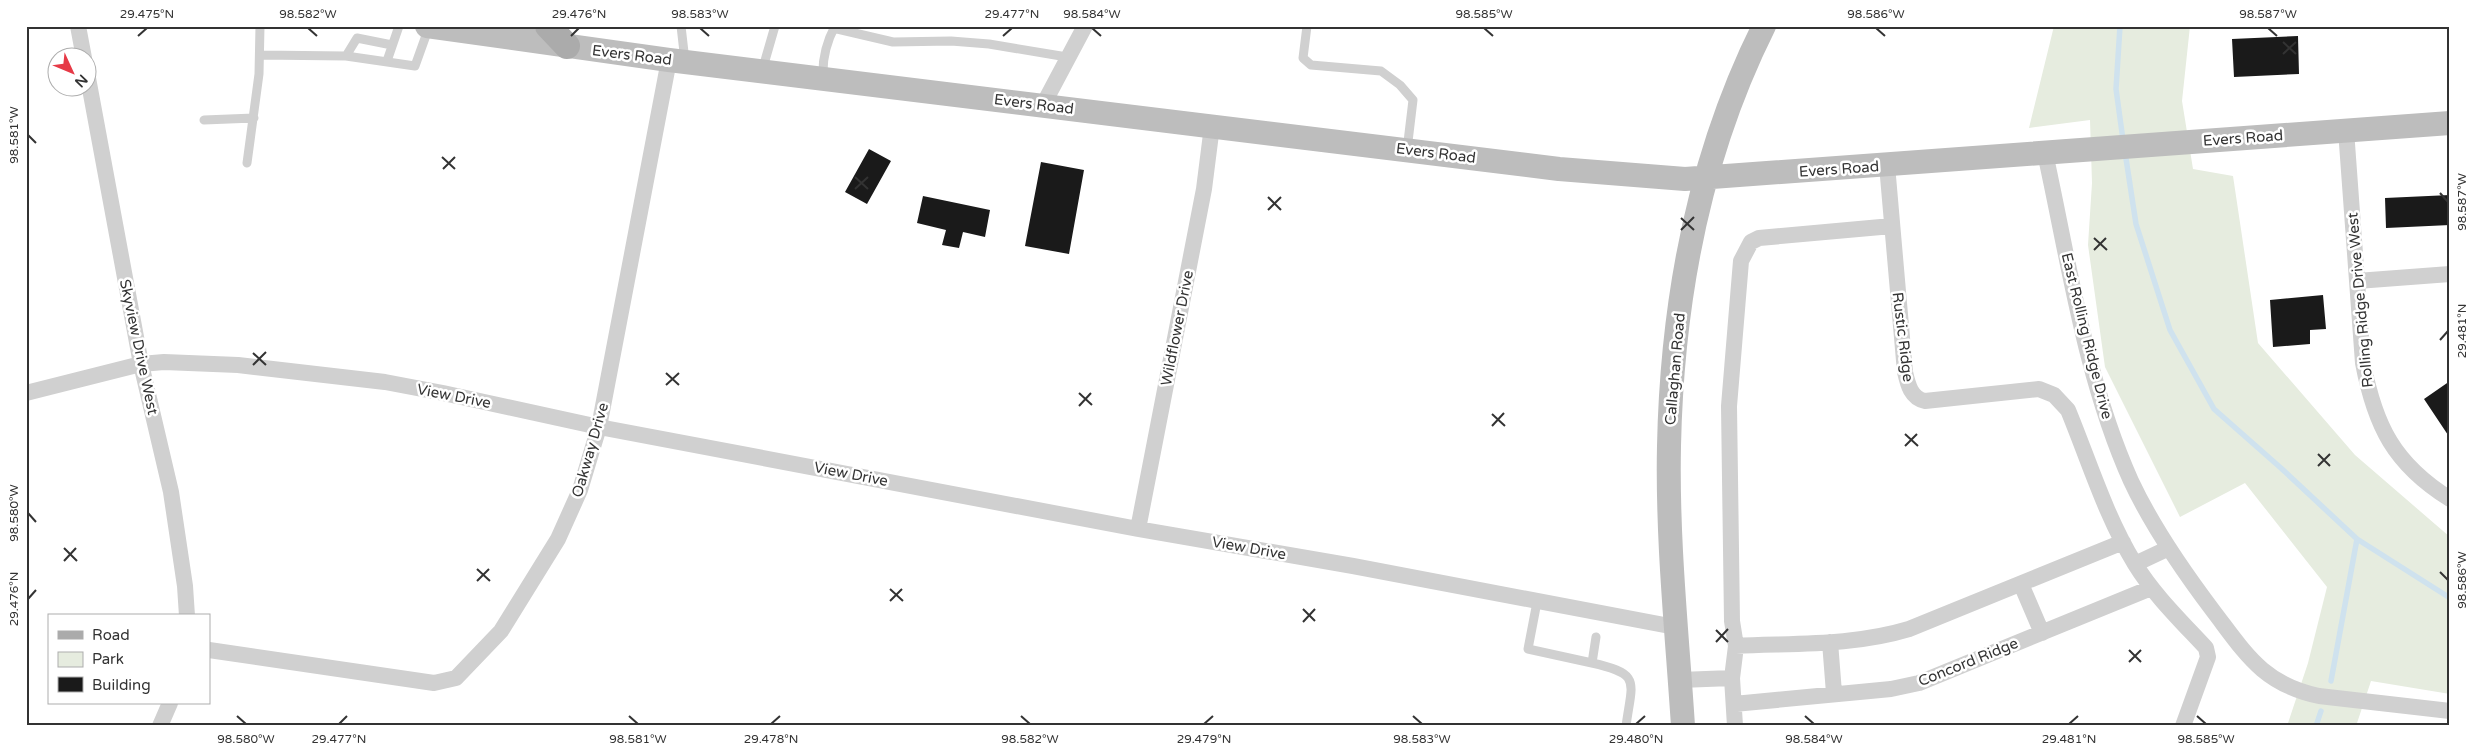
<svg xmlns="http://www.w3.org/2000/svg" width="2476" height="752" viewBox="0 0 2476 752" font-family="'Varela Round',sans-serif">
<rect width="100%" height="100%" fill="#fff"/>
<path fill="#e6ecdf" d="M2054 26H2190L2182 101 2193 169 2233 176 2258 343 2355 455 2450 537V694L2371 681 2356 726H2287L2308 663 2327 587 2245 483 2180 517 2105 367 2088 245 2092 183 2090 120 2029 128Z"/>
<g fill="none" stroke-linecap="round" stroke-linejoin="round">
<path stroke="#cfe2ee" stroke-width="5.5" d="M2120 26 2116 89 2123 140
M2125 152 2136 224 2170 330 2214 409 2282 469 2357 539 2450 598
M2331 681 2357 539
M2316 726 2321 711"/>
</g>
<path fill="#1a1a1a" d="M2298 36 2299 74 2234 77 2232 39Z
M869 149 891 161 867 204 845 192Z
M1041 162 1084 170 1069 254 1025 246Z
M2450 195V225L2386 228 2385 198Z
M923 196 990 210 985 237 963 232 959 248 942 245 946 230 917 223Z
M2323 295 2326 329 2310 330V344L2273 347 2270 300Z
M2450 381V438L2424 399Z"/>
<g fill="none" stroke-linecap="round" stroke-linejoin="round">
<path stroke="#d0d0d0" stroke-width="9" d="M681 26 685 61
M1307 26 1303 58 1311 65 1381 71 1400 85 1413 100 1407 150
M833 28 893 42 951 41 989 44 1067 57
M260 55 346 56 415 66 429 27
M346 56 357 38 392 45
M387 61 399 26
M762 71 775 26
M823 78C822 59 826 43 835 26
M204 120 254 118
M247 163 259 74 260 26
M1537 602 1528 649 1592 663 1596 637
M1592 663C1642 674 1632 681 1626 726"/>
<path stroke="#d0d0d0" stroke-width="16" d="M78 26 84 58
M88 78 141 364 171 492 185 586 187 616
M1043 105 1085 26
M2346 130 2363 363C2375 426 2394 464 2450 499
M2045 153C2069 262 2085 379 2131 481 2153 528 2183 571 2214 612 2246 654 2263 684 2319 696L2450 711
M1887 165 1905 372C1908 385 1911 398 1925 401L2039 389 2054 395 2068 410C2089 461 2106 517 2135 564 2154 595 2181 621 2206 648L2208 657 2183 726
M2357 281 2450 274
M26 393 141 364 164 362 238 365 385 382 443 393 599 427 1138 529 1353 566 1675 627
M1138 529 1204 189 1212 126
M2135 564 2169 548
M2021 584 2042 633
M1830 642 1834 693
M1736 646C1794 643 1853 646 1909 629L2123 542
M209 650 434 683 456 678 501 631 558 539 580 490 599 427 669 60
M1680 680 1732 678
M1734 704 1891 689 1919 683 2151 588
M160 726 170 703
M1735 726 1732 678 1736 646 1732 621 1729 406 1741 261 1751 242 1759 238 1892 226"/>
<path stroke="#bdbdbd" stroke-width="24" d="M427 26 669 60 1559 169 1685 179 2450 123
M1683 726C1677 633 1667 539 1669 446 1672 302 1699 156 1764 26"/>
<path stroke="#ababab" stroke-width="26" d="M548 26 567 46"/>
</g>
<path fill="none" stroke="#333" stroke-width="2" d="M308 28 317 36M700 28 709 36M1092 28 1101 36M1484 28 1493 36M1876 28 1885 36M2268 28 2277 36M138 36 147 28M571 36 579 28M1003 36 1012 28M2283 42 2296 54M2283 54 2296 42M28 135 36 143M442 157 455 169M443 169 455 157M855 177 868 189M855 189 868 177M2440 193 2448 202M1268 197 1281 210M1268 210 1281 197M1681 218 1694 230M1681 230 1694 217M2094 238 2107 250M2094 250 2106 238M2440 340 2448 331M253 353 266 365M253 365 266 352M666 373 679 385M666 385 679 373M1079 393 1092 405M1079 406 1091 393M1492 414 1505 426M1492 426 1504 413M1905 434 1918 446M1905 446 1917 434M2318 454 2330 466M2318 466 2330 454M28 513 36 522M64 548 77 561M64 561 76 548M477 569 490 581M2440 572 2448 580M477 581 489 569M890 589 903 601M28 599 36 590M890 601 902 589M1303 609 1315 621M1303 622 1315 609M1716 630 1728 642M1716 642 1728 629M2129 650 2141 662M2129 662 2141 650M237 716 246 724M629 716 638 724M1021 716 1030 724M1413 716 1422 724M1805 716 1814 724M2197 716 2206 724M339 724 347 716M771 724 780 716M1204 724 1213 716M1636 724 1645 716M2069 724 2078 716"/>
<g text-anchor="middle" stroke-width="5" stroke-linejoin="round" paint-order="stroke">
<g font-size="15" fill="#333" stroke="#fff">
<text transform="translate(632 55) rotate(7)" y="5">Evers Road</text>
<text transform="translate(1034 104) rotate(7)" y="5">Evers Road</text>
<text transform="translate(2243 138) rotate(-4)" y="5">Evers Road</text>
<text transform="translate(1436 153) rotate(7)" y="5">Evers Road</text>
<text transform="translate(1839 169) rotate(-4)" y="5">Evers Road</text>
<text transform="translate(2360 300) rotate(-95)" y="5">Rolling Ridge Drive West</text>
<text transform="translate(1177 328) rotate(-79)" y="5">Wildflower Drive</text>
<text transform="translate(2087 336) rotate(76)" y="5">East Rolling Ridge Drive</text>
<text transform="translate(1903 337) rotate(83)" y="5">Rustic Ridge</text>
<text transform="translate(139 347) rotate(78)" y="5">Skyview Drive West</text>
<text transform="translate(1675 369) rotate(-85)" y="5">Callaghan Road</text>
<text transform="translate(454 396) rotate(11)" y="5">View Drive</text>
<text transform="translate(590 450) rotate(-74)" y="5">Oakway Drive</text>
<text transform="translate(851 474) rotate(11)" y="5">View Drive</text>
<text transform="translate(1249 548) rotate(10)" y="5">View Drive</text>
<text transform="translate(1968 662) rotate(-22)" y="5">Concord Ridge</text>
</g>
</g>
<rect width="2476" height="752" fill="none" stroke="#ffffff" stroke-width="55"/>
<rect x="48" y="614" width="162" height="90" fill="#ffffff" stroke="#adadad"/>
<rect x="58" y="631" width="25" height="8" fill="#ababab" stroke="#adadad"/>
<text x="92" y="640" font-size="15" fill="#333333">Road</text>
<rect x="58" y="652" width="25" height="15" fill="#e6ecdf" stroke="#adadad"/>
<text x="92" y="664" font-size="15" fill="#333333">Park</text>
<rect x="58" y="677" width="25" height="15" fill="#1a1a1a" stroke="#adadad"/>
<text x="92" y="690" font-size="15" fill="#333333">Building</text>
<g transform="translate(72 72) rotate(134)"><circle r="24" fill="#ffffff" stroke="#adadad"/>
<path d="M0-4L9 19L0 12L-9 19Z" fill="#e63946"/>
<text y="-8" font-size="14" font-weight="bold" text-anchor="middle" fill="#333333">N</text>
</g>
<rect x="28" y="28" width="2420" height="696" fill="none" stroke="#333" stroke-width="2"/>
<g font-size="12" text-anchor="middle" fill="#333">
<text x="147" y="18">29.475°N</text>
<text x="308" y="18">98.582°W</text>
<text x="579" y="18">29.476°N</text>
<text x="700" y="18">98.583°W</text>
<text x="1012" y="18">29.477°N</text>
<text x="1092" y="18">98.584°W</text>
<text x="1484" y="18">98.585°W</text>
<text x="1876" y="18">98.586°W</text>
<text x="2268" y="18">98.587°W</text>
<text transform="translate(14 135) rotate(-90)" y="4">98.581°W</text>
<text transform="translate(2462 202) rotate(-90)" y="4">98.587°W</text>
<text transform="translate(2462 331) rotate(-90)" y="4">29.481°N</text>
<text transform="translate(14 513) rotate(-90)" y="4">98.580°W</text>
<text transform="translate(2462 580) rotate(-90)" y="4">98.586°W</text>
<text transform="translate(14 599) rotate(-90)" y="4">29.476°N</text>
<text x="246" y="743">98.580°W</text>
<text x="339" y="743">29.477°N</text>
<text x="638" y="743">98.581°W</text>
<text x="771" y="743">29.478°N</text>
<text x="1030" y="743">98.582°W</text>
<text x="1204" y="743">29.479°N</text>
<text x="1422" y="743">98.583°W</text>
<text x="1636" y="743">29.480°N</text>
<text x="1814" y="743">98.584°W</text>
<text x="2069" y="743">29.481°N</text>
<text x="2206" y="743">98.585°W</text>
</g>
</svg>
